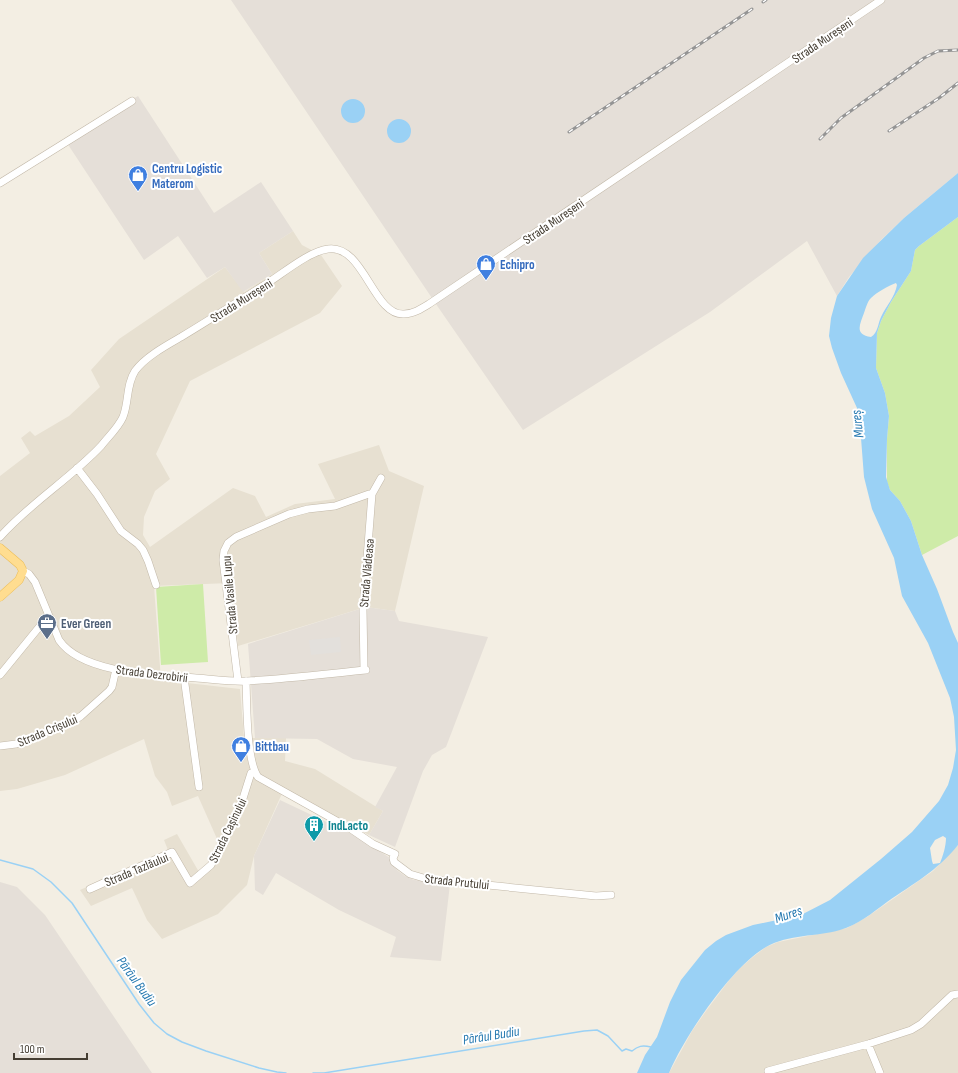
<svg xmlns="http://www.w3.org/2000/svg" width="958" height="1073" viewBox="0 0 958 1073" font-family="'Sofia Sans Condensed',sans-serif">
<rect width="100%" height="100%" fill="#f3eee3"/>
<path fill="#e7e0d1" d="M293 231 302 245 321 255 342 286 320 313 190 381 156 454 170 479 155 491 144 517 143 535 150 547 233 488 255 496 266 517 295 504 335 499 318 464 379 445 389 471 424 486 395 611 366 607 238 646 230 583 154 586 161 680 240 689 244 738H286L285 761 315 769 383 811 369 835 284 789 254 856 247 885 218 914 162 939 147 920 132 888 91 906 80 890 168 850 164 840 177 834 199 872 209 862 218 841 198 796 172 806 167 792 155 776 144 739 65 775 17 789 0 791V476L30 453 21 438 30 431 35 436 69 416 100 387 91 370 119 339 225 267 244 292 272 274 259 253Z
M958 845V1073H669L692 1031 706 1011 727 983 739 969 754 956 766 947 778 942 847 928 867 917 933 871Z"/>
<path fill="#e5dfd8" d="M231 0H958V173L904 218 881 240 849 277 837 296 807 241 710 312 523 430 438 307Z
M138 96 214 213 261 182 293 231 259 253 272 274 243 292 225 267 207 278 178 236 144 260 65 140Z
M366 607 395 611 399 621 488 637 446 747 432 755 423 771 395 847 369 835 383 811 375 807 397 767 353 759 317 739 255 738 248 644Z
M280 800 356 836 390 858 392 864 398 871 405 876 414 880 450 884 441 961 390 957 396 937 339 910 276 873 263 895 255 890 254 856Z
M0 882 17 887 45 915 152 1073H0Z"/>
<path fill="#ceeba8" d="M958 217V536L922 555 911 521 900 501 890 490 887 482V439L889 416 885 393 876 368 877 333 881 321 891 302 911 271 915 250 919 246Z
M203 584 208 662 161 665 156 587Z"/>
<path fill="#e3e0dc" d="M340 637 341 652 311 655 309 640Z"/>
<path fill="#9ad1f5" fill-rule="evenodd" d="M341 111a12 12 0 1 1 24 0a12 12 0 1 1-24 0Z
M387 131a12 12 0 1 1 24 0a12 12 0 1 1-24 0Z
M958 173V217L919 246 915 250 911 271 891 302 881 321 877 333 876 368 885 393 889 416 887 439 886 477 890 490 900 501 911 521 922 555 937 589 953 632 958 643V845C936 872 914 883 887 902 872 913 858 925 840 930 816 937 789 934 766 947 732 966 684 1037 669 1073H637L645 1055 657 1037 670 1002 681 980 705 950 716 941 726 935 753 925 801 915 830 900 881 859 912 832 939 801 948 785 953 768 956 750 954 717 950 698 928 643 902 596 894 558 872 509 864 477 860 425 857 408 841 373 832 348 829 336 831 318 837 296 863 258 904 218ZM896 283 897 285C895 297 886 306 881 317 878 323 878 333 871 337 854 335 860 324 864 313 866 308 867 302 871 298 877 292 888 286 896 283ZM943 836 946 838C946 846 943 856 940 863L933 864 932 861 930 848 935 840Z"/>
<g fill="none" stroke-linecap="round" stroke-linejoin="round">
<path stroke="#9ad1f5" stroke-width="1.5" d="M0 860 33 869 51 882 72 903 139 1004 154 1023 167 1034 182 1042 206 1051 259 1068 277 1072 286 1073
M313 1073H324L584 1031 597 1030 608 1036 622 1051 626 1049 632 1051C638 1046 642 1045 651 1047"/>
<defs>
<path id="minor" d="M0 183 132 101
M77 468 97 494 121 531 138 544 143 550 148 561 156 585
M0 537C30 503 70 479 101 446 108 437 118 428 123 417 129 402 126 385 135 371 145 357 167 345 181 337 209 320 236 303 263 286 281 275 309 251 328 249 364 244 373 316 404 314 413 314 421 309 429 304L881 0
M23 571 29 574 35 582 59 640C82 674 158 675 196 678 213 679 230 682 247 681 287 679 326 674 366 670
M364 670 363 610 372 494 381 478
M0 675 40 626 44 622 50 619
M184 677 199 787
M238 681 223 560 224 551 228 543 236 537 289 514 308 509 335 506 369 494H372
M246 681C247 703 246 760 258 777L351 829 373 844 395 854 393 858 394 862 410 874 427 879 596 896 611 895
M0 746 16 744 72 722 81 716 109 691 112 687 116 669
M90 889 172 852 190 883 211 865 239 811 251 773 254 772
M868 1044 880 1073
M768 1071 868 1044 911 1030 921 1024 952 995 958 994"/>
<path id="major" d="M0 548 20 565 23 571 19 580 0 597"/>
</defs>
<use href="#minor" stroke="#c2b8a8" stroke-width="8"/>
<use href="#major" stroke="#ecbd58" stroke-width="9"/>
<use href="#minor" stroke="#fff" stroke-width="7"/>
<use href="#major" stroke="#ffdd90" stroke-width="8"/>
<defs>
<path id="rail" d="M763 2 766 0
M889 131 939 98 958 83
M569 132 752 9
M820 139 841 118 924 58 938 51 958 50"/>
</defs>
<use href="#rail" stroke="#949494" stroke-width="3"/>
<use href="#rail" stroke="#fff" stroke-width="1.5" stroke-dasharray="4.5" stroke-linecap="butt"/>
</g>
<defs>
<symbol id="shop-pin" viewBox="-11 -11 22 30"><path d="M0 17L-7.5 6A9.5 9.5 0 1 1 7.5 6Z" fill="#3f7fe0" stroke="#fff"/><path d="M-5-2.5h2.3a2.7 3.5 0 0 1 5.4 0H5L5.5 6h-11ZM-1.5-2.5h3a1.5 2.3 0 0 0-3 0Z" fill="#fff"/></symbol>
<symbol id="office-pin" viewBox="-11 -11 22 30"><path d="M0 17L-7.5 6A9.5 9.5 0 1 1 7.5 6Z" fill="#5c6f8a" stroke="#fff"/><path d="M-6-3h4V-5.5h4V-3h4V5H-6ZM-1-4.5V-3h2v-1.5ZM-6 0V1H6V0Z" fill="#fff"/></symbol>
<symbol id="building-pin" viewBox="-11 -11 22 30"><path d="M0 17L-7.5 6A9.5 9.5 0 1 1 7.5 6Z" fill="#0f9aa8" stroke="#fff"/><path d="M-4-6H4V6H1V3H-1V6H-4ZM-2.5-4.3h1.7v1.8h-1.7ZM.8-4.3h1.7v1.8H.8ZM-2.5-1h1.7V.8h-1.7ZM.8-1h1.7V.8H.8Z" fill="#fff"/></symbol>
</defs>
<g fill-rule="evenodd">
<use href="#shop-pin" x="127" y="164" width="22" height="30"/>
<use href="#shop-pin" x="475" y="253" width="22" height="30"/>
<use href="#office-pin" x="36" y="612" width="22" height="30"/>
<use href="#shop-pin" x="230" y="735" width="22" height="30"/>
<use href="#building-pin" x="303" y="814" width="22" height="30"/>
</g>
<g text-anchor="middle" stroke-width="4" stroke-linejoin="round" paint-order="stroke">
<g font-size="13" fill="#453e33" stroke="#fff">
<text transform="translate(822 40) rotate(-34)" y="5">Strada Mureșeni</text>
<text transform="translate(553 221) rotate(-34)" y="5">Strada Mureșeni</text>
<text transform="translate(241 300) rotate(-32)" y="5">Strada Mureșeni</text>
<text transform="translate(366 573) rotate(-85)" y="5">Strada Vlădeasa</text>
<text transform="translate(229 595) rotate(-95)" y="5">Strada Vasile Lupu</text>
<text transform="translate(152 673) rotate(7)" y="5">Strada Dezrobirii</text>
<text transform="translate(47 730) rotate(-23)" y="5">Strada Crișului</text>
<text transform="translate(227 830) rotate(-64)" y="5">Strada Cașinului</text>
<text transform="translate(136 869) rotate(-23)" y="5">Strada Tazlăului</text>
<text transform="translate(457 881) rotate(6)" y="5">Strada Prutului</text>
</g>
<g font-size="13" font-weight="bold" fill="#366cbe" stroke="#fff" text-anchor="start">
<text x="152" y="173">Centru Logistic<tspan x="152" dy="15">Materom</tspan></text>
<text x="500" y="269">Echipro</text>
<text x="255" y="751">Bittbau</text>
</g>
<g font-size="13" font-weight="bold" fill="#4e5e75" stroke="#fff" text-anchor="start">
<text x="61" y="628">Ever Green</text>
</g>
<g font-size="13" font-weight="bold" fill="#0d838f" stroke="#fff" text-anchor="start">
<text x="328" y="830">IndLacto</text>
</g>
<g font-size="14" font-style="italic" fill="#2478b0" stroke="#fff">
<text transform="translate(857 424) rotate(-96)" y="5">Mureș</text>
<text transform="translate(788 914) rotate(-19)" y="5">Mureș</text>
<text transform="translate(137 981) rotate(54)" y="5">Pârâul Budiu</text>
<text transform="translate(491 1035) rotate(-9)" y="5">Pârâul Budiu</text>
</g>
</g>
<path d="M14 1053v6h73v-6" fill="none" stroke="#453e33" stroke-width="2"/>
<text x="20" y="1053" font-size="12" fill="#453e33" stroke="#ffffff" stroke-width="3" paint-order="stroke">100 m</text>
</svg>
